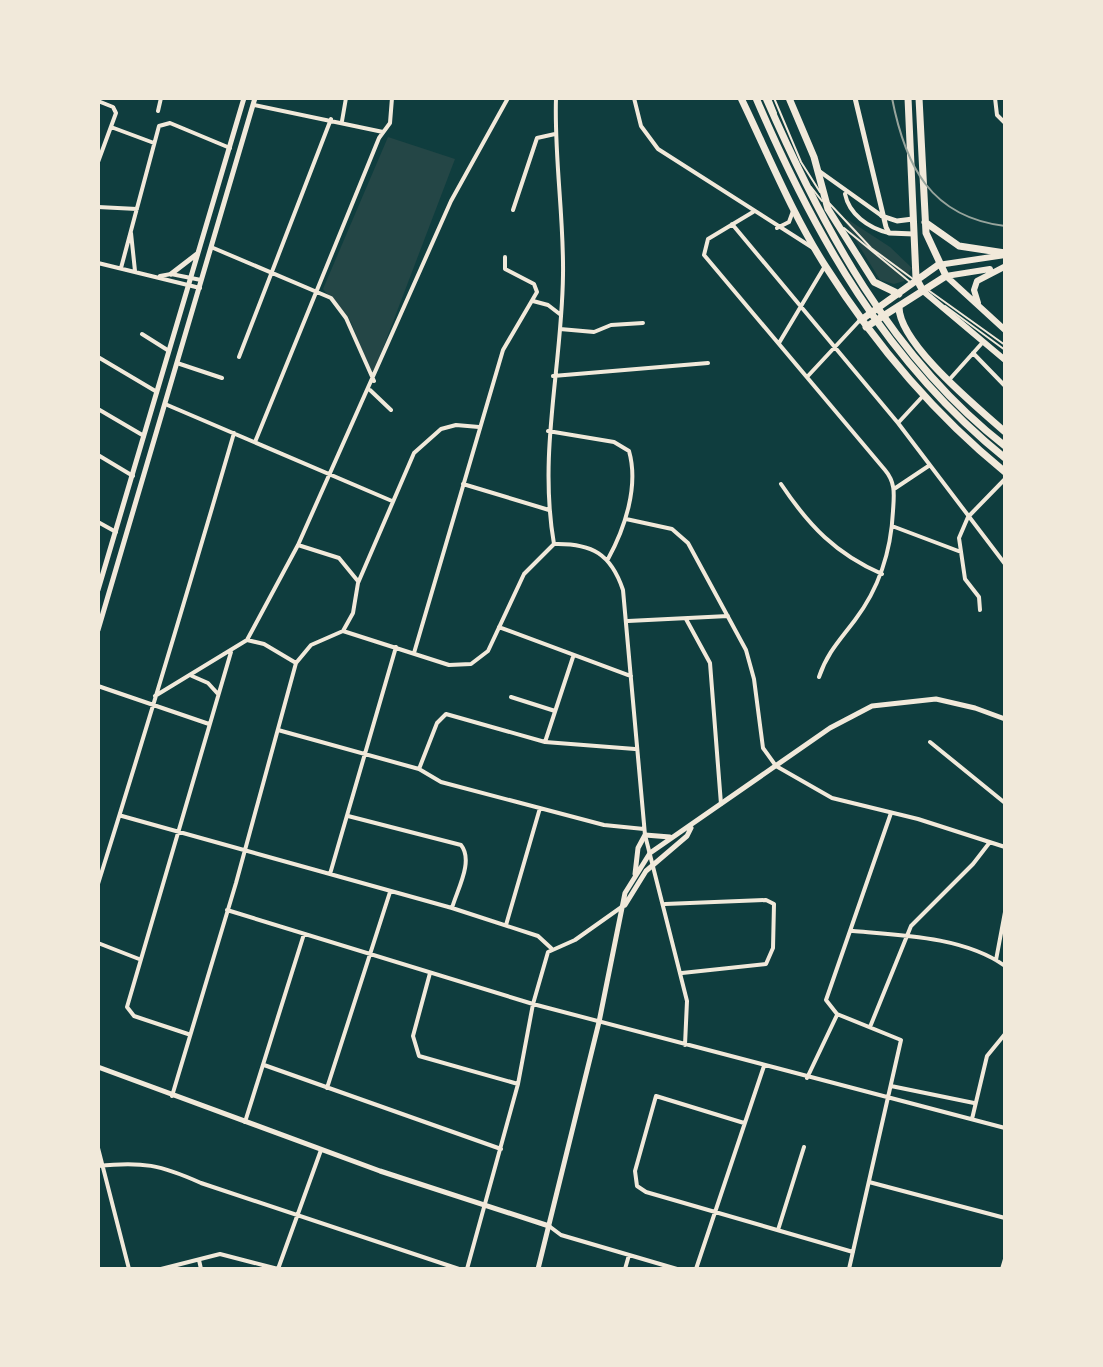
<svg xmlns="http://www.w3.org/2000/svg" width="1103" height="1367" viewBox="0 0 1103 1367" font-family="'Titillium Web',sans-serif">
<rect width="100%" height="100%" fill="#0f3d3e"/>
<path fill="#244646" d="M388 137 455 159 372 377 351 322 323 289Z
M847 219 890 247 912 268 904 281 894 284 880 280 844 221Z"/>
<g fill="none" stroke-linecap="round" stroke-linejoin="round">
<path stroke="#f1e9da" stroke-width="2" d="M770 98 776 113
M774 98 801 162 820 192
M811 187 822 201
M829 203 871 248 913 279
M844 228 910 282
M928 290 1005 345
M945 306 1005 350"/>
<path stroke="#f1e9da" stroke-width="4" d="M634 98 641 126 658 149 813 248
M995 98 997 115 1005 123
M98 101 113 107 116 113 98 162
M254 105 383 132
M158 111 161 98
M342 121 346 98
M111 127 154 143
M819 171 882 216
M845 194C849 214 868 228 889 233
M98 207 137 209
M513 210 537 138 555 134
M753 212 708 239 704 255 885 470C896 483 894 495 893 511 891 552 880 587 855 620 840 640 827 653 819 677
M732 224 898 423 1005 564
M777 228 789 222 793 211
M131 233 135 271
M211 247 331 298 346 318 374 381
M98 263 200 288
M121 268 159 126 170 123 230 148
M160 276 171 274 201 280
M533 301 548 305 561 315
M560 329 594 332 611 325 643 323
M142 334 169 351
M779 343 825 266
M973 353 1005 386
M98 357 157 392
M239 357 331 119
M177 363 222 378
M553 376 708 363
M807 377 860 320
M949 380 983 342
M370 390 391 410
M165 404 392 501
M98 409 144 436
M898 423 923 396
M548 431 614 442 629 451C639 486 625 528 608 559
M255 442 379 138 390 123 392 98
M98 455 133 476
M463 484 549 510
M781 484C809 526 836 554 882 574
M894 489 930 465
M626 519 672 529 688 543 746 650 754 679 763 748 776 766 832 798 918 819 1005 847
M98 522 116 532
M892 526 961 552
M554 544C538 453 562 366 563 275 564 216 554 157 556 98
M298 545 339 558 357 580
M980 610 979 597 965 579 959 538 968 517 1005 479
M686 619 710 663 721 804
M628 621 728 616
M499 627 631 676
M343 631 353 613 358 583 414 453 441 429 456 425 479 427
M247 640 298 545 451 201 508 98
M414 653 503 350 537 292 534 284 505 269V257
M192 676 208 683 218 694
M98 686 209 724
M155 696 247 640 264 644 296 663
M511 697 555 711
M278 730 419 769 441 782 604 825 644 829
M545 742 573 657
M930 742 1005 803
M419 769 437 723 446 714 545 742 635 749
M122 816 452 908 538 936 551 948
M348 816 461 845C474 861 457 890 452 908
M330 874 396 647
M98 884C145 734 190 584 234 433
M665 904 766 900 774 904 773 948 766 964 682 973
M227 910 533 1004 1005 1128
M506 925 540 808
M853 931C901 935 965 937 1005 966
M98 943 139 959
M996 960 1005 912
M430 973 413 1036 419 1056 518 1084
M870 1027 911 926 973 864 990 842
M188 1034 134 1016 127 1007 231 652
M264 1065 501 1149
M807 1078 837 1015
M891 1086 974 1103
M327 1088 390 892
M172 1096 236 883 296 663 311 645 343 631 449 665 471 664 488 651 524 574 554 544C592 543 611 554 623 590L645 835 687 1001 685 1045
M972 1119 987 1056 1005 1034
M245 1122 304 934
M744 1123 656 1096 635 1171 637 1186 646 1192 853 1252
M98 1148 129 1269
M98 1166C142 1161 161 1165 201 1183L459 1269
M869 1182 1005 1218
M549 1226 561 1235 677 1269
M778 1230 804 1147
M199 1260 201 1269
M161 1269 220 1254 278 1269 321 1150
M467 1269 518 1084 533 1004 548 952 575 940 623 906
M625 1269 629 1255
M696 1269 764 1066
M849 1269 901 1040 837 1014 826 1000 891 813
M1002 1269 1005 1259"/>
<path stroke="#f1e9da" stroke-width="5" d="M855 98 886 227 889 233 914 234
M882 216 897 221 913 219
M171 274 197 254
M98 590 244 98
M98 630 255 98
M635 874 638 848 645 835 670 837
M625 905 646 871 687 836 691 828
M98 1067 380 1171 549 1226
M538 1269 599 1022 625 893 650 853 830 728 872 706 936 699 975 708 1005 719"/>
<path stroke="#f1e9da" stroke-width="6" d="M938 265 1005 255
M946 276 1005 330
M946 276 990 269
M923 291 1005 360
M978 303 974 290 977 281 1004 267"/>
<path stroke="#f1e9da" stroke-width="7" d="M741 98C768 154 792 214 826 267 875 344 934 414 1005 472
M789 98 814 157 828 209 874 282 899 294
M908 98 916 278 923 291
M925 222 959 246 1005 253
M899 306C898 343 977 407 1005 432
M861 320 938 265
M866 327 946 276 926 233 919 98"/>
<path stroke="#f1e9da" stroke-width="7" d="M756 98C815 236 886 362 1005 458
M766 98C823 228 891 357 1005 446"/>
<path stroke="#97a49c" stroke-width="2" d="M892 98C905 165 930 217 1005 226"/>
</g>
<rect width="1103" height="1367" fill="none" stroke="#f1e9da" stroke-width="200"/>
</svg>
